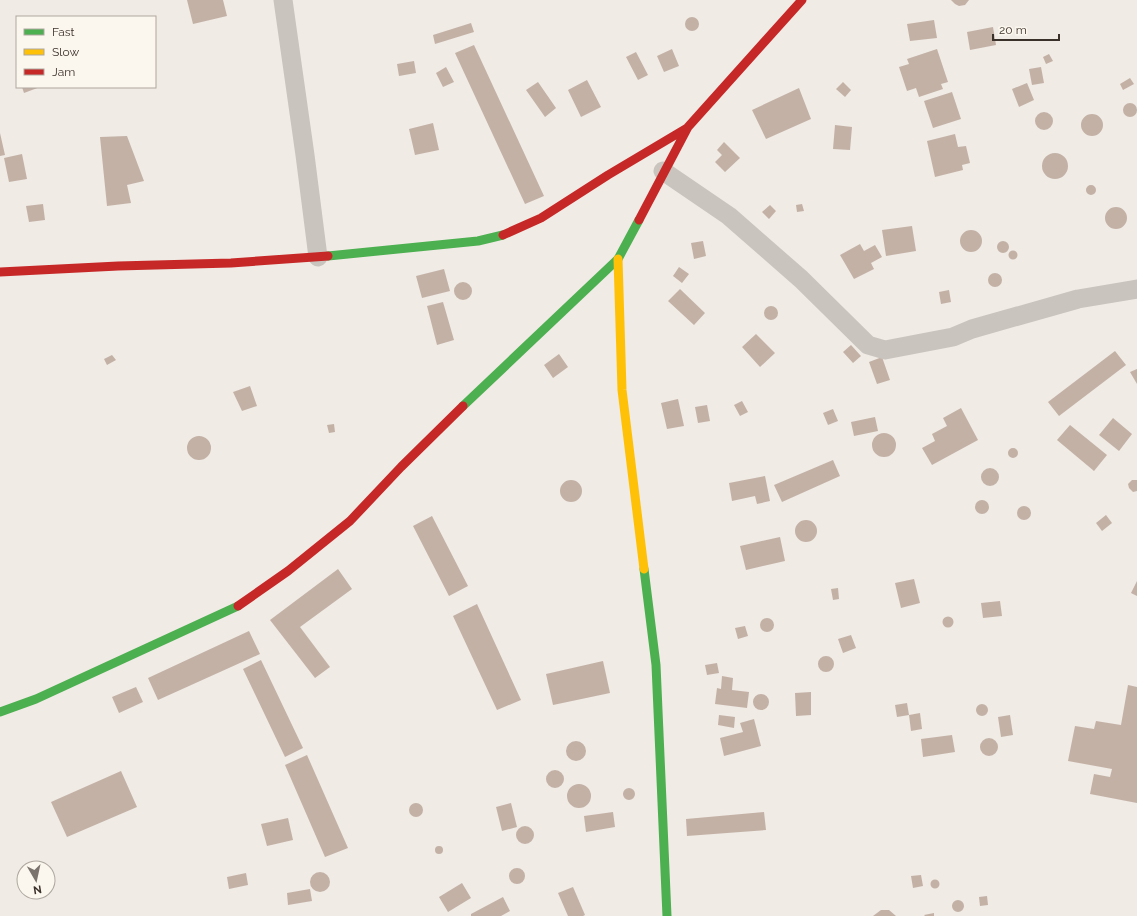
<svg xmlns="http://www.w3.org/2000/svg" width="1137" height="916" viewBox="0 0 1137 916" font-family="Raleway,sans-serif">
<rect width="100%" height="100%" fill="#f0ebe5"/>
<path fill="#c3b1a6" d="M187 0H223L227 16 193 24Z
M951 0H969L965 5 959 6 955 4Z
M685 24a7 7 0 1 1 14 0a7 7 0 1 1-14 0Z
M934 20 937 38 910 41 907 24Z
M471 23 474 32 435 44 433 35Z
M993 27 996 45 970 50 967 32Z
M474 45 544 196 525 204 455 53Z
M672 49 679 66 664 72 657 56Z
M937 49 948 82 941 84 943 89 919 97 916 88 907 91 899 67 909 64 907 59Z
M636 52 648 75 638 80 626 57Z
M1049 54 1053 61 1046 64 1043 57Z
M414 61 416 73 399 76 397 64Z
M446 67 454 82 443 87 436 73Z
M1041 67 1044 83 1032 85 1029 69Z
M1130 78 1134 84 1123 90 1120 84Z
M587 80 601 107 581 117 568 90Z
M538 82 556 108 545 117 526 90Z
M843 82 851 90 845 97 836 89Z
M1027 83 1034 100 1019 107 1012 89Z
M22 87H40L24 93Z
M799 88 811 119 766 139 752 110Z
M952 92 961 119 933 128 924 101Z
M1123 110a7 7 0 1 1 14 0a7 7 0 1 1-14 0Z
M1035 121a9 9 0 1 1 18 0a9 9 0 1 1-18 0Z
M1081 125a11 11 0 1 1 22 0a11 11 0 1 1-22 0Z
M433 123 439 150 415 155 409 129Z
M835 125 852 127 850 150 833 149Z
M0 133 5 155 0 156Z
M955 134 958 147 966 146 970 163 962 165 963 170 935 177 927 141Z
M127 136 144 181 127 185 131 203 107 206 100 137Z
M724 142 740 158 725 172 715 162 722 155 717 150Z
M1042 166a13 13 0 1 1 26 0a13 13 0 1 1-26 0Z
M22 154 27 179 9 182 4 158Z
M1086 190a5 5 0 1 1 10 0a5 5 0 1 1-10 0Z
M43 204 45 220 29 222 26 206Z
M802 204 804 211 797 212 796 205Z
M770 205 776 211 769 219 762 212Z
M1105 218a11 11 0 1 1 22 0a11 11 0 1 1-22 0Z
M912 226 916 251 886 256 882 230Z
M960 241a11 11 0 1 1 22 0a11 11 0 1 1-22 0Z
M997 247a6 6 0 1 1 12 0a6 6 0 1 1-12 0Z
M703 241 706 256 694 259 691 243Z
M860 244 864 251 875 245 882 257 871 263 874 269 854 279 840 255Z
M1008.5 255a4.5 4.5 0 1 1 9 0a4.5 4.5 0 1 1-9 0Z
M679 267 689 274 682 283 673 276Z
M444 269 450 291 422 298 416 276Z
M988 280a7 7 0 1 1 14 0a7 7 0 1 1-14 0Z
M454 291a9 9 0 1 1 18 0a9 9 0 1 1-18 0Z
M680 289 705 313 694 325 668 301Z
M949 290 951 302 941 304 939 292Z
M443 302 454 340 437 345 427 306Z
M764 313a7 7 0 1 1 14 0a7 7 0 1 1-14 0Z
M756 334 775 353 760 367 742 347Z
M851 345 861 356 853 363 843 352Z
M1115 351 1126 365 1059 416 1048 402Z
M559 354 568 367 553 378 544 365Z
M112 355 116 360 107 365 104 359Z
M882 357 890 380 877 384 869 362Z
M1137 369V384L1130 372Z
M250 386 257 406 242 411 233 392Z
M678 399 684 426 667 429 661 403Z
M742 401 748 412 740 416 734 405Z
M707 405 710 421 698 423 695 407Z
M961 408 978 440 932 465 922 448 935 441 932 434 947 426 943 418Z
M833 409 838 421 828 425 823 413Z
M875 417 878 431 854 436 851 422Z
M1113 418 1132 434 1119 451 1099 435Z
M334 424 335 432 329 433 327 425Z
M1070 425 1107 455 1094 471 1057 440Z
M872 445a12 12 0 1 1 24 0a12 12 0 1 1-24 0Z
M187 448a12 12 0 1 1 24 0a12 12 0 1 1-24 0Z
M1008 453a5 5 0 1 1 10 0a5 5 0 1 1-10 0Z
M833 460 840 476 782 502 774 485Z
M981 477a9 9 0 1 1 18 0a9 9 0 1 1-18 0Z
M765 476 770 501 757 504 755 496 732 501 729 483Z
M560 491a11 11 0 1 1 22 0a11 11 0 1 1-22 0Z
M1132 480H1137V491L1133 492 1129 488 1128 484Z
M975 507a7 7 0 1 1 14 0a7 7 0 1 1-14 0Z
M1017 513a7 7 0 1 1 14 0a7 7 0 1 1-14 0Z
M1106 515 1112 523 1102 531 1096 523Z
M432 516 468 586 449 596 413 526Z
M795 531a11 11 0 1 1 22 0a11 11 0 1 1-22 0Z
M780 537 785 561 746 570 740 546Z
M338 569 352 589 300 627 330 667 315 678 270 620Z
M914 579 920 603 901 608 895 583Z
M1137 581V596L1131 593Z
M838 588 839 599 833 600 831 589Z
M1000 601 1002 616 983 618 981 603Z
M477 604 521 700 497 710 453 616Z
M942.5 622a5.5 5.5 0 1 1 11 0a5.5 5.5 0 1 1-11 0Z
M760 625a7 7 0 1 1 14 0a7 7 0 1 1-14 0Z
M745 626 748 636 738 639 735 628Z
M249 631 260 654 158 700 148 678Z
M851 635 856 648 843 653 838 639Z
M818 664a8 8 0 1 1 16 0a8 8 0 1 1-16 0Z
M261 660 303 748 285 757 243 669Z
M603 661 610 693 553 705 546 674Z
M717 663 719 673 707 675 705 665Z
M722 676 733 678 732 690 749 692 747 708 715 704 717 688 721 689Z
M1128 685 1137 687V803L1090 794 1094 774 1110 777 1112 769 1068 761 1075 726 1094 729 1096 721 1121 725Z
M136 687 143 702 119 713 112 697Z
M811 692V715L796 716 795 693Z
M753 702a8 8 0 1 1 16 0a8 8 0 1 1-16 0Z
M907 703 909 715 920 713 922 729 911 731 909 715 897 717 895 705Z
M976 710a6 6 0 1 1 12 0a6 6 0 1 1-12 0Z
M719 715 735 717 734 728 718 725Z
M1010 715 1013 735 1001 737 998 717Z
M754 719 761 746 724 756 720 738 743 732 740 723Z
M952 735 955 752 923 757 921 739Z
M980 747a9 9 0 1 1 18 0a9 9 0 1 1-18 0Z
M566 751a10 10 0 1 1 20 0a10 10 0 1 1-20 0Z
M307 755 348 848 325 857 285 765Z
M546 779a9 9 0 1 1 18 0a9 9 0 1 1-18 0Z
M121 771 137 807 67 837 51 802Z
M567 796a12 12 0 1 1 24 0a12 12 0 1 1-24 0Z
M623 794a6 6 0 1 1 12 0a6 6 0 1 1-12 0Z
M511 803 517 827 502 831 496 807Z
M409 810a7 7 0 1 1 14 0a7 7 0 1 1-14 0Z
M613 812 615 827 586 832 584 816Z
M764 812 766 830 687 836 686 819Z
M288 818 293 840 267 846 261 824Z
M516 835a9 9 0 1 1 18 0a9 9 0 1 1-18 0Z
M435 850a4 4 0 1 1 8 0a4 4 0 1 1-8 0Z
M509 876a8 8 0 1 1 16 0a8 8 0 1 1-16 0Z
M310 882a10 10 0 1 1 20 0a10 10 0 1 1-20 0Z
M246 873 248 885 229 889 227 877Z
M921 875 923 886 913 888 911 876Z
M930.5 884a4.5 4.5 0 1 1 9 0a4.5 4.5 0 1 1-9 0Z
M462 883 471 898 448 912 439 897Z
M573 887 585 915 583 916H568L558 893Z
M310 889 312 901 288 905 287 893Z
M987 896 988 905 980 906 979 897Z
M503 897 510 911 501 916H471V914Z
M952 906a6 6 0 1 1 12 0a6 6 0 1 1-12 0Z
M881 910H889L896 916H873Z
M934 913V916H925L924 915Z"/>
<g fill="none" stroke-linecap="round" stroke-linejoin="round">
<path stroke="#c9c4be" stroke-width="19" d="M283 0 305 155 318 257
M663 171 729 216 801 279 868 345 885 350 953 337 972 329 1078 299 1137 289"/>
<path stroke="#4caf50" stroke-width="9" d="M328 256 478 241 503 235
M463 406 618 259 639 220
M644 569 656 665 667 916
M0 712 36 699 238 606"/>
<path stroke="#ffc107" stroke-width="9" d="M618 259 622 390 644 569"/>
<path stroke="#c62828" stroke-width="9" d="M639 220 688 127 802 0
M503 235 541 218 608 175 687 128
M0 272 118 266 231 263 328 256
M238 606 288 571 350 521 401 467 463 406"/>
</g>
<rect x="16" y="16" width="140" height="72" fill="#fbf6ee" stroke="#aea7a0"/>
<rect x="24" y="29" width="20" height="6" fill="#4caf50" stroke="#aea7a0"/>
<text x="52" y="36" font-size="12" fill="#3b312b">Fast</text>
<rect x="24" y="49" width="20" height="6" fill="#ffc107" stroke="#aea7a0"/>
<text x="52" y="56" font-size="12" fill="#3b312b">Slow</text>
<rect x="24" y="69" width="20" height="6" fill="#c62828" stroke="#aea7a0"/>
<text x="52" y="76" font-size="12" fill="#3b312b">Jam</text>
<g transform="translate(36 880) rotate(171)"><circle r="19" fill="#fbf6ee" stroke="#aea7a0"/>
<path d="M0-3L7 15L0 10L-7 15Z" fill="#7a726c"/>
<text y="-6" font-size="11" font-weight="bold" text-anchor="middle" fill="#3b312b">N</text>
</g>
<path d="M993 34v6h66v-6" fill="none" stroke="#3b312b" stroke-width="2"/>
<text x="999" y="34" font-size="12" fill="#3b312b" stroke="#fbf6ee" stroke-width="3" paint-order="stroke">20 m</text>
</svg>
